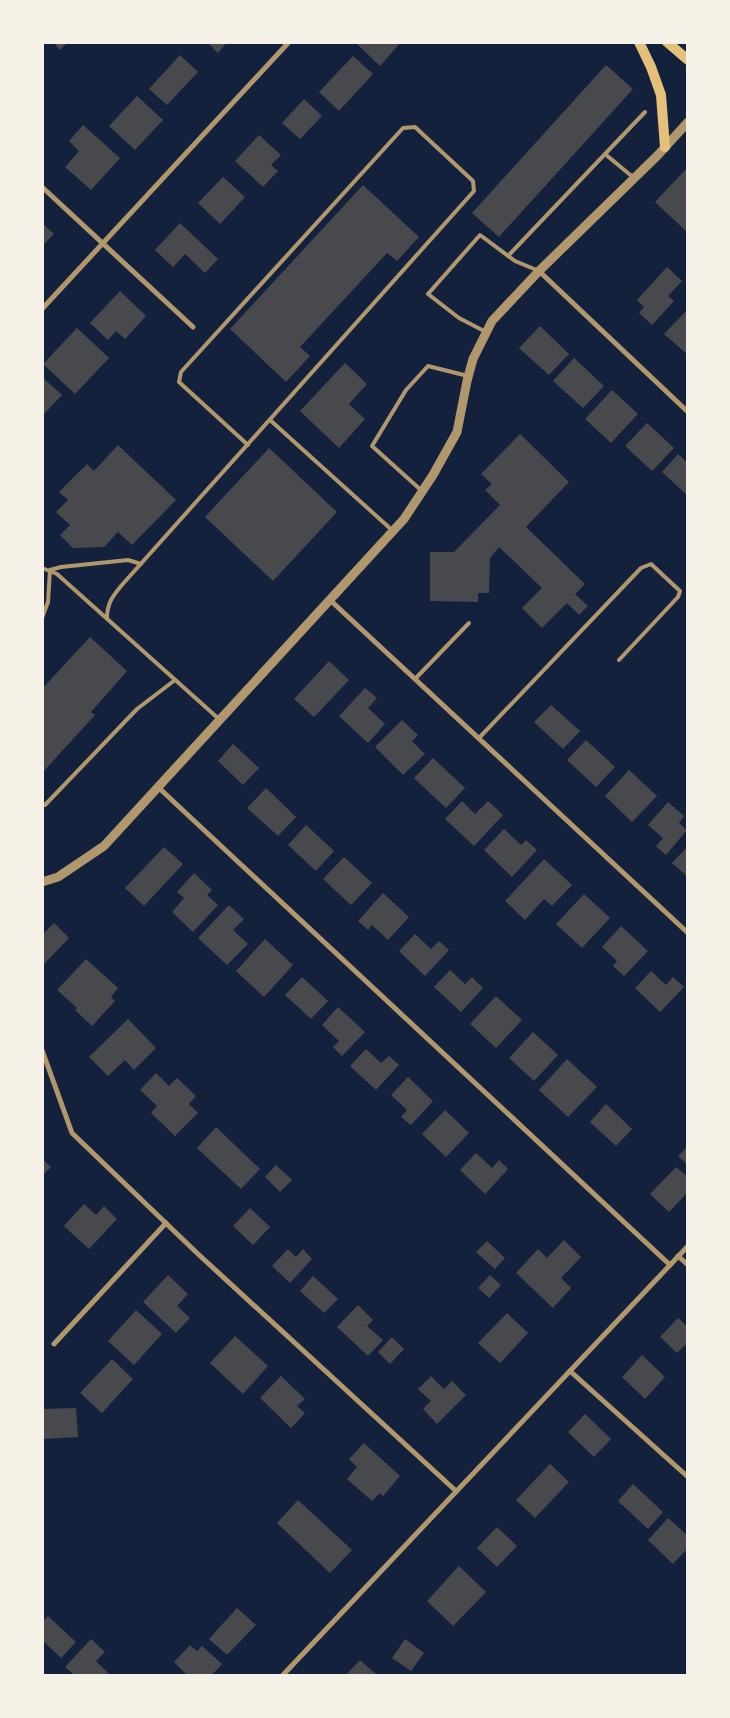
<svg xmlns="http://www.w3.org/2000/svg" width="730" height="1718" font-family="Cabin,sans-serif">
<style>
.building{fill:#48494c}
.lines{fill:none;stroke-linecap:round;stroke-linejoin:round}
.service{stroke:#b1986c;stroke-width:4}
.minor{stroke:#b1986c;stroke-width:5}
.tertiary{stroke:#b1986c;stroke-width:9}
.secondary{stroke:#e5c07b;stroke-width:10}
</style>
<rect width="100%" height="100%" fill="#14213d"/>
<g class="building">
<polygon points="53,42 68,42 60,50"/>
<polygon points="207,42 227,42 218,53"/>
<polygon points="355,42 401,42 380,66"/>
<polygon points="180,55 198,72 167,105 149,89"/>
<polygon points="353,56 373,74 339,111 319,92"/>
<polygon points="606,65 633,89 499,237 472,213"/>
<polygon points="137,96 163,120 135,150 109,126"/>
<polygon points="304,99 322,116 300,139 282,123"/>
<polygon points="83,125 120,158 91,190 65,167 79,151 69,141"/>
<polygon points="259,135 281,155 271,165 278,171 263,187 235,161"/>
<polygon points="688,167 688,233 655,202"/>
<polygon points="223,177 245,197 220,224 198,203"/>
<polygon points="363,185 419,237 397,261 387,253 300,347 310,356 286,382 230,329"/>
<polygon points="42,223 54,234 42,246"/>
<polygon points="180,223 218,259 205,273 185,254 173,267 155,250"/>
<polygon points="667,267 682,281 668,296 674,301 652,325 639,313 644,307 637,300"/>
<polygon points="120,291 146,316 125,339 116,331 108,340 90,323"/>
<polygon points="688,309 688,355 664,334"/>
<polygon points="540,326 569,354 549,375 519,348"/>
<polygon points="77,328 109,358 75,394 43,364"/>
<polygon points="574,358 604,386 583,408 553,381"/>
<polygon points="345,363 367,384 349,404 365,419 339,448 300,411"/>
<polygon points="42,377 62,395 42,416"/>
<polygon points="612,390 638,414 611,443 585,419"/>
<polygon points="647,423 674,448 652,471 625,446"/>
<polygon points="520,434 569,482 526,527 585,584 575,594 588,606 579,615 567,603 542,628 522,608 542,588 499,547 490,558 489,593 478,593 478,602 430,601 430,552 454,552 500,505 485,490 492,484 481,474"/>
<polygon points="118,445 176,500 132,545 118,532 104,547 73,548 60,535 70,525 56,512 68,500 59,492 87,464 94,471"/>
<polygon points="269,448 337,512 273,581 205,517"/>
<polygon points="678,454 688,463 688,496 662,472"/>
<polygon points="90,637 127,671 91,712 95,715 42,773 42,689"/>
<polygon points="329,661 349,680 314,717 294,699"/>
<polygon points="365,688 377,698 368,708 385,724 368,743 339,716"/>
<polygon points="551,705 580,731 563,749 534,722"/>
<polygon points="402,720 418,735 412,741 425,754 403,775 375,747"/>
<polygon points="586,740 615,767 596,787 567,760"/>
<polygon points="233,744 259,768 243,785 218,761"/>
<polygon points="433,758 465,788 446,808 414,778"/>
<polygon points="629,770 657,796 632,822 605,796"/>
<polygon points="266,788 296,817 278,836 247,808"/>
<polygon points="462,801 475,814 488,801 503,815 474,846 445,819"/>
<polygon points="668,802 684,816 679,823 687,830 666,855 656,846 663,838 648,825"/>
<polygon points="306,825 334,851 316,871 288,845"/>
<polygon points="504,829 521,845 526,840 537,850 512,877 484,850"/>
<polygon points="688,846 688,877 672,863"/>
<polygon points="164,847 183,864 144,906 125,888"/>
<polygon points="344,857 372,883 351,905 323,879"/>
<polygon points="544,859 572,885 552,906 544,899 525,920 505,901"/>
<polygon points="194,873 212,890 207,895 218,905 193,932 172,912 184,898 177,892"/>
<polygon points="383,893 409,917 388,940 372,925 368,930 358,921"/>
<polygon points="584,894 610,918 582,948 556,924"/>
<polygon points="229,905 244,919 233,930 248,944 227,965 198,938"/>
<polygon points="54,923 69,938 42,966 42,935"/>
<polygon points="621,926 648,951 624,976 613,966 617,961 602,947"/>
<polygon points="415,934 431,949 439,941 449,950 425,976 399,951"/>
<polygon points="265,939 293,965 264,997 236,971"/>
<polygon points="86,959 118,988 111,997 115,1001 92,1026 75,1010 77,1008 57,990"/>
<polygon points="450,970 465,984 472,977 483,988 461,1012 434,987"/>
<polygon points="651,971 666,985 673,977 684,987 660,1012 635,988"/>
<polygon points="302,977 328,1001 311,1019 285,995"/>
<polygon points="496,996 522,1020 496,1048 470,1024"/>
<polygon points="338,1007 365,1032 342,1056 333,1047 339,1041 322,1025"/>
<polygon points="128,1019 156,1048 134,1070 125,1060 108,1076 89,1057"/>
<polygon points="533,1032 558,1055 534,1081 509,1058"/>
<polygon points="366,1049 381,1063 389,1056 399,1065 376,1090 350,1066"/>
<polygon points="567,1059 597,1087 568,1117 539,1090"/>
<polygon points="156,1073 169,1086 177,1078 196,1096 189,1104 198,1113 175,1136 151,1113 157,1106 140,1090"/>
<polygon points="408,1077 433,1101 411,1125 401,1117 407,1110 391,1095"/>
<polygon points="606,1104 632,1129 616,1146 590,1122"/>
<polygon points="445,1110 469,1133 446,1157 422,1134"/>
<polygon points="216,1127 260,1169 241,1189 197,1148"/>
<polygon points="688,1146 688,1165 678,1156"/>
<polygon points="476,1153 492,1168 499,1160 508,1169 485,1194 460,1170"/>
<polygon points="42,1159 51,1167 42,1176"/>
<polygon points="276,1165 292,1180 280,1192 265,1177"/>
<polygon points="676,1167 688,1177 688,1192 669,1212 650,1194"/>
<polygon points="84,1204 96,1215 104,1206 117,1219 89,1249 64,1226"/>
<polygon points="250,1208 270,1227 253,1245 233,1226"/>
<polygon points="564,1240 581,1257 561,1278 571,1288 553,1308 516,1273 538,1249 547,1258"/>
<polygon points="487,1241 505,1258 495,1269 476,1252"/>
<polygon points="288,1249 296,1257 303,1249 312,1259 290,1283 272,1266"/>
<polygon points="168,1275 188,1294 177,1306 190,1318 176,1333 143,1302"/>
<polygon points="490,1275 501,1285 489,1298 478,1288"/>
<polygon points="313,1276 338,1299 324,1313 300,1291"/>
<polygon points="358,1305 373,1320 367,1326 383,1340 368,1356 337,1327"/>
<polygon points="136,1310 162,1334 134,1365 108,1341"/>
<polygon points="507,1313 528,1333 500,1363 478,1343"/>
<polygon points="678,1318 688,1327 688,1342 677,1353 660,1337"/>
<polygon points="235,1336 268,1366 243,1394 210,1363"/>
<polygon points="392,1337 404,1349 390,1364 378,1352"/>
<polygon points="642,1355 665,1377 645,1399 622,1377"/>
<polygon points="112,1359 133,1379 102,1413 80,1393"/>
<polygon points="281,1376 305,1399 297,1406 305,1413 291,1428 260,1398"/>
<polygon points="431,1376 444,1389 452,1381 466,1395 437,1424 423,1409 431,1401 418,1389"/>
<polygon points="76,1408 78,1437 42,1439 42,1409"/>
<polygon points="585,1414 611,1439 594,1457 568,1432"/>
<polygon points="364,1443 400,1476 383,1496 380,1493 372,1501 347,1479 357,1467 349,1459"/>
<polygon points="550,1464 569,1482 535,1518 516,1500"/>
<polygon points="633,1484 663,1512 648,1529 618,1501"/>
<polygon points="298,1500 352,1550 330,1573 277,1523"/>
<polygon points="668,1518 688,1536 688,1548 673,1564 648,1540"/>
<polygon points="497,1527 517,1546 497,1567 477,1548"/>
<polygon points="459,1566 486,1592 453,1626 427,1601"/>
<polygon points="237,1608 256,1625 227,1655 209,1639"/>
<polygon points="48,1616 76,1642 61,1658 42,1640 42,1622"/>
<polygon points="91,1639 105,1652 96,1661 109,1674 107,1676 75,1676 65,1667"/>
<polygon points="405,1639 424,1653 411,1671 392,1658"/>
<polygon points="190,1645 197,1651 202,1646 222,1664 211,1676 188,1676 174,1662"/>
<polygon points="360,1660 376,1674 375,1676 345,1676"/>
</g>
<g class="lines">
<g class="service">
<polyline points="605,154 634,178"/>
<polyline points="508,256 645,112"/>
<polyline points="486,332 459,318 428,294 480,235 515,261 539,271"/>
<polyline points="270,420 393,531"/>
<polyline points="422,491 372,446 406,390 428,366 468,376"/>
<polyline points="42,568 57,574 220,720"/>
<polyline points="50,570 61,567 128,560 141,564"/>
<polyline points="42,618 48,602 50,570"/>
<path d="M107,618C107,604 112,597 121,586L474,191L473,181L415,127L403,128L181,372L179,382L248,445"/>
<polyline points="415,679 469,623"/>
<polyline points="479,738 641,568 651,564 680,591 678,597 619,660"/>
<polyline points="42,805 45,805 137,709 175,680"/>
</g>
<g class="minor">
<polyline points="42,187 193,327"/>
<polyline points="539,271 688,412"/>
<polyline points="42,309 289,42"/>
<polyline points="330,600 688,933"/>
<polyline points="159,788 670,1265"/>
<polyline points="42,1050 72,1133 198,1254 456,1491"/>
<polyline points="678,1256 688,1265"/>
<polyline points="54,1344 166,1223"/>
<polyline points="570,1371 688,1477"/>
<polyline points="282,1676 688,1246"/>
</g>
<polyline class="tertiary" points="42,882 58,877 104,846 404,519 433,475 457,432 467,381 473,359 492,321 539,271 657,156 688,122"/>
<g class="secondary">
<polyline points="639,42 651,67 661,95 665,147"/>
<polyline points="667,42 688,60"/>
</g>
</g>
<rect width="730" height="1718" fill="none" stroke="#f6f1e7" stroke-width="88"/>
</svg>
